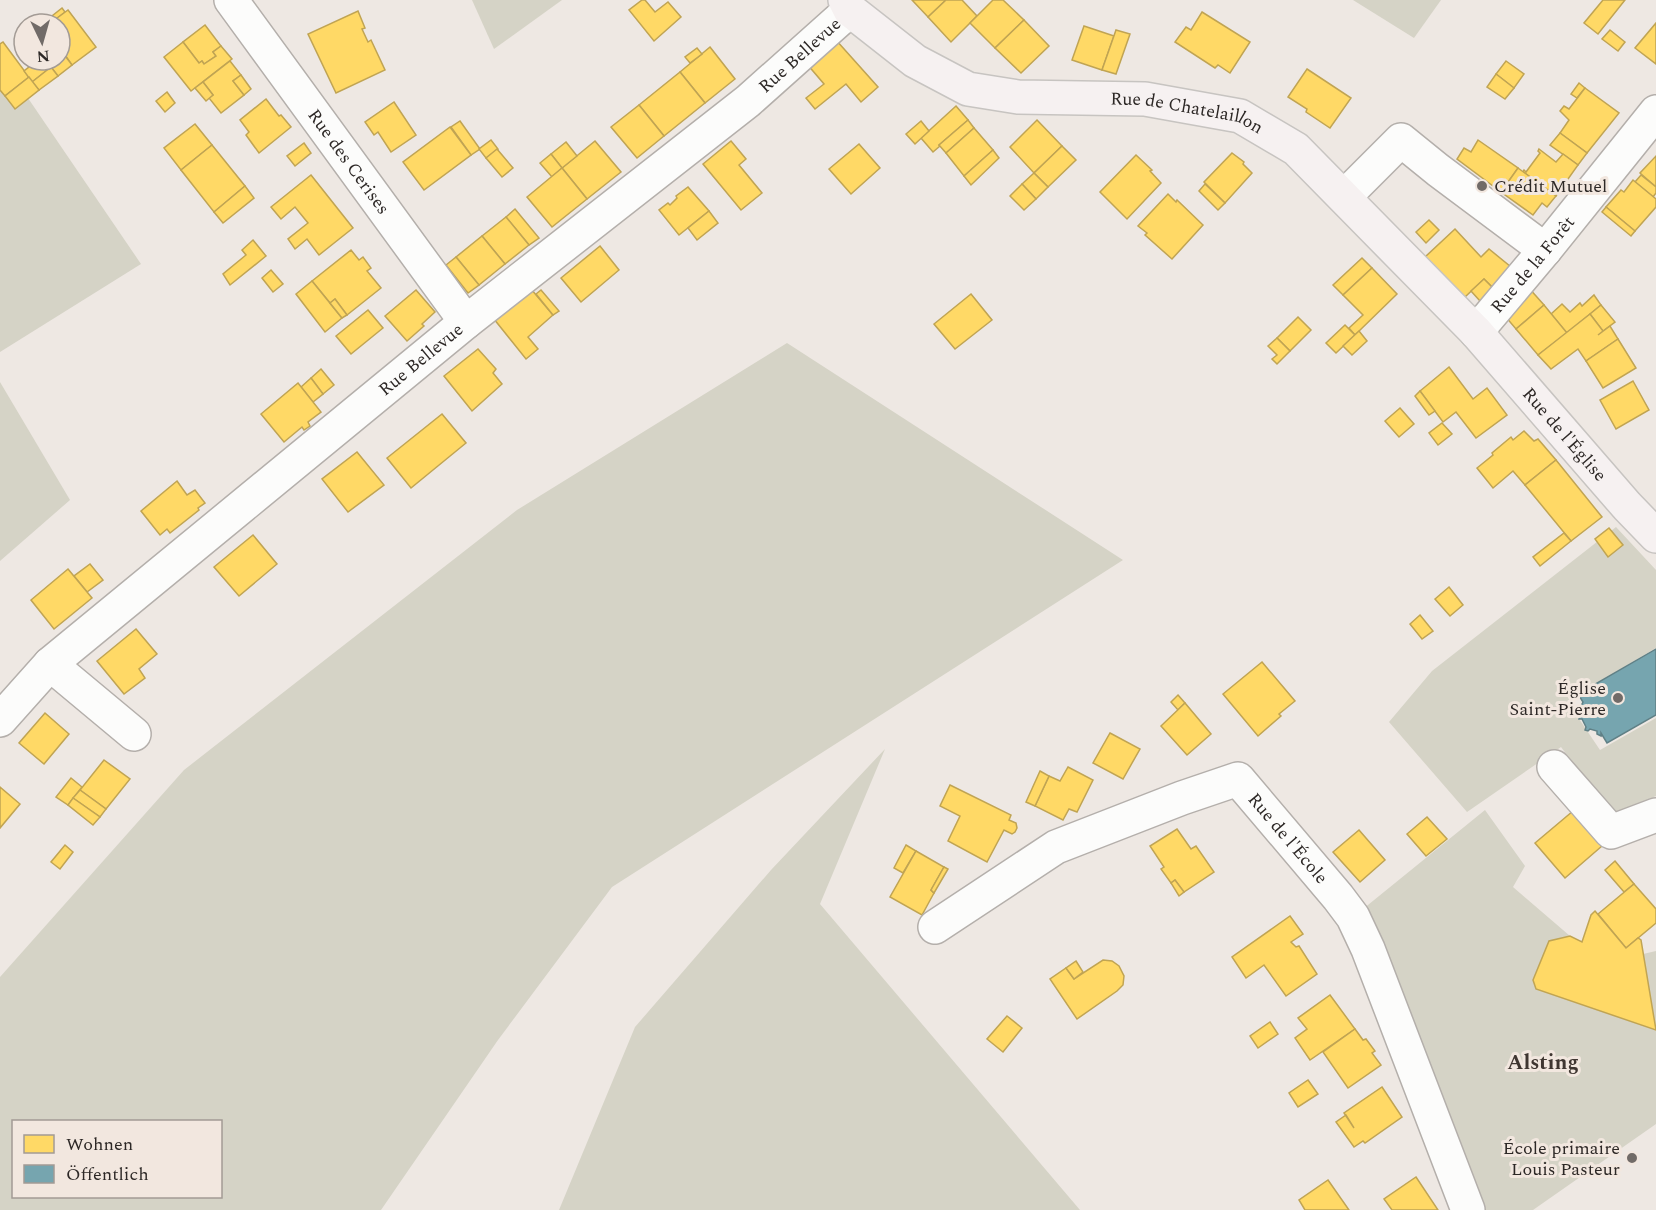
<svg xmlns="http://www.w3.org/2000/svg" width="1656" height="1210" font-family="Spectral,serif">
<style>
.green{fill:#d5d3c6;fill-rule:evenodd}
.homes{fill:#ffd966;stroke:#c0a453;stroke-width:1.5}
.public{fill:#76a5af;stroke:#608086;stroke-width:1.5}
.lines{fill:none;stroke-linecap:round;stroke-linejoin:round}
.minor-casing{stroke:#b4afab;stroke-width:36}
.major-casing{stroke:#c7c4c1;stroke-width:36}
.minor{stroke:#fcfcfb;stroke-width:33}
.major{stroke:#f6f1f1;stroke-width:33}
.poi-dot{fill:#716b68;stroke:#f2e7df;stroke-width:2}
.labels{text-anchor:middle;dominant-baseline:central;stroke-width:6;stroke-linejoin:round;paint-order:stroke}
.street-label{font-size:18px;fill:#2d2826;stroke:#f2e7df}
.poi-label{font-size:18px;fill:#2d2826;stroke:#f2e7df;text-anchor:end}
.quarter-label{font-size:21px;font-weight:bold;fill:#3f3631;stroke:#f2e7df}
</style>
<rect width="100%" height="100%" fill="#eee8e3"/>
<g class="green">
<polygon points="472,0 562,0 494,49"/>
<polygon points="1353,0 1441,0 1414,38"/>
<polygon points="0,57 141,264 0,352"/>
<path d="M787,343L1123,560L612,887L498,1040L381,1210H0V977L184,770L517,510ZM14,1122H220V1196H14Z"/>
<polygon points="0,382 70,500 0,561"/>
<polygon points="1616,527 1656,570 1656,648 1567,701 1600,750 1656,718 1656,796 1612,815 1561,747 1467,812 1389,722 1432,671"/>
<polygon points="885,749 820,904 1080,1210 559,1210 635,1027 771,870"/>
<polygon points="1485,810 1525,866 1513,887 1570,936 1549,941 1533,980 1536,989 1656,1030 1643,954 1656,951 1656,1124 1533,1210 1484,1210 1363,909"/>
</g>
<g class="homes">
<polygon points="642,0 645,0 655,12 668,2 681,17 654,41 629,10"/>
<polygon points="912,0 946,0 928,17"/>
<polygon points="946,0 962,0 977,16 951,42 928,17"/>
<polygon points="993,0 1003,0 1024,20 995,48 970,23"/>
<polygon points="1603,0 1625,0 1598,34 1584,23"/>
<polygon points="62,8 65,12 50,24 47,20"/>
<polygon points="68,10 96,47 72,65 60,48 60,24 49,24"/>
<polygon points="358,11 365,28 362,29 368,42 371,40 385,70 336,93 308,34"/>
<polygon points="1202,12 1250,42 1230,73 1218,65 1215,68 1175,42 1186,27 1191,30"/>
<polygon points="1024,20 1049,46 1021,73 995,48"/>
<polygon points="1656,23 1656,64 1635,48"/>
<polygon points="205,25 221,46 213,52 216,56 204,64 202,61 199,63 183,42"/>
<polygon points="1084,26 1114,36 1102,70 1072,60"/>
<polygon points="1116,30 1130,34 1116,74 1102,70"/>
<polygon points="1610,30 1625,42 1618,51 1602,39"/>
<polygon points="836,40 878,87 861,102 846,84 815,109 806,98 824,84 807,64"/>
<polygon points="3,42 29,77 5,96 0,90 0,44"/>
<polygon points="183,42 199,63 202,61 204,64 216,56 213,52 221,46 232,59 191,91 164,57"/>
<polygon points="710,47 735,79 705,103 680,72"/>
<polygon points="697,48 702,54 690,63 685,57"/>
<polygon points="63,53 72,65 58,76 51,67 32,82 24,71 38,60 46,60 49,64 53,60 60,60 60,55"/>
<polygon points="230,61 241,75 233,81 244,95 221,113 209,98 213,95 203,82"/>
<polygon points="1506,61 1524,74 1514,88 1496,74"/>
<polygon points="51,67 58,76 39,90 32,82"/>
<polygon points="1307,69 1351,98 1330,128 1306,112 1307,109 1288,97"/>
<polygon points="680,72 705,103 664,136 639,105"/>
<polygon points="1496,74 1514,88 1505,99 1487,87"/>
<polygon points="241,75 251,89 244,95 233,81"/>
<polygon points="29,77 39,90 15,109 5,96"/>
<polygon points="203,82 213,95 206,101 195,88"/>
<polygon points="1579,83 1585,88 1577,98 1571,94"/>
<polygon points="1585,88 1619,113 1587,153 1560,133 1569,120 1560,111 1564,106 1569,109"/>
<polygon points="167,92 175,103 165,112 156,101"/>
<polygon points="266,99 279,116 281,115 291,127 259,153 246,135 249,132 240,120"/>
<polygon points="394,102 416,135 391,152 378,132 374,135 365,122"/>
<polygon points="639,105 664,136 637,158 611,127"/>
<polygon points="956,106 968,120 939,145 940,146 933,152 921,138"/>
<polygon points="968,120 974,128 946,153 939,145"/>
<polygon points="1037,120 1062,146 1034,173 1010,147"/>
<polygon points="460,121 480,149 471,155 451,127"/>
<polygon points="921,121 929,131 915,144 906,134"/>
<polygon points="195,124 212,145 181,170 164,148"/>
<polygon points="450,127 471,155 424,190 403,162"/>
<polygon points="974,128 993,150 964,176 946,153"/>
<polygon points="1560,133 1587,153 1578,165 1550,145"/>
<polygon points="491,140 498,149 486,158 479,149"/>
<polygon points="1478,140 1518,168 1501,192 1457,159 1464,148 1471,152"/>
<polygon points="595,141 621,172 587,199 562,168"/>
<polygon points="731,141 746,159 739,165 762,193 741,210 703,164"/>
<polygon points="566,142 577,156 562,168 551,154"/>
<polygon points="304,143 311,153 295,166 287,156"/>
<polygon points="859,144 880,168 851,194 829,169"/>
<polygon points="212,145 245,186 214,212 181,170"/>
<polygon points="1062,146 1076,160 1048,187 1034,173"/>
<polygon points="497,149 513,168 502,177 486,158"/>
<polygon points="1539,149 1556,162 1563,154 1578,165 1556,196 1523,172 1524,170 1526,172 1540,153 1538,151"/>
<polygon points="993,150 999,158 971,185 964,176"/>
<polygon points="1232,153 1244,162 1243,164 1252,173 1225,203 1204,182"/>
<polygon points="551,154 562,168 552,177 540,163"/>
<polygon points="1136,155 1152,170 1150,171 1161,183 1127,219 1100,192"/>
<polygon points="1656,156 1656,187 1640,173"/>
<polygon points="562,168 587,199 552,227 527,197"/>
<polygon points="1518,168 1556,196 1547,207 1542,203 1533,215 1501,192"/>
<polygon points="1034,173 1048,187 1036,199 1022,184"/>
<polygon points="311,175 353,228 319,255 307,239 295,249 288,239 308,223 295,207 281,219 271,207"/>
<polygon points="1641,175 1656,187 1656,193 1653,197 1635,182"/>
<polygon points="1633,180 1656,199 1656,207 1635,231 1606,207 1621,190 1624,192"/>
<polygon points="1022,184 1036,199 1024,210 1010,196"/>
<polygon points="1205,184 1225,203 1218,210 1199,191"/>
<polygon points="245,186 254,198 223,223 214,212"/>
<polygon points="688,187 709,211 679,235 659,210 668,203 670,205 677,198 676,196"/>
<polygon points="1168,194 1176,202 1177,200 1203,225 1172,259 1145,235 1147,233 1138,226"/>
<polygon points="1606,207 1635,231 1631,236 1602,212"/>
<polygon points="515,209 539,238 529,245 506,217"/>
<polygon points="709,211 718,223 697,240 688,228"/>
<polygon points="506,217 529,245 505,264 482,236"/>
<polygon points="1429,220 1439,230 1426,243 1416,232"/>
<polygon points="1455,229 1481,257 1489,249 1516,271 1498,293 1484,279 1465,297 1425,257"/>
<polygon points="482,236 505,264 479,285 456,257"/>
<polygon points="253,240 266,256 230,285 223,274 246,255 242,250"/>
<polygon points="600,246 619,270 581,302 561,278"/>
<polygon points="351,250 359,260 363,257 371,268 367,271 381,288 347,315 335,299 330,303 312,281"/>
<polygon points="456,257 479,285 468,293 446,265"/>
<polygon points="1362,258 1372,268 1343,295 1333,285"/>
<polygon points="1372,268 1397,294 1355,335 1349,328 1363,315 1343,295"/>
<polygon points="271,270 283,284 273,292 262,278"/>
<polygon points="1484,279 1494,289 1480,301 1471,291"/>
<polygon points="312,281 342,318 325,332 296,294"/>
<polygon points="1528,287 1544,305 1516,329 1505,316"/>
<polygon points="531,289 553,315 528,337 538,349 526,359 494,319"/>
<polygon points="416,290 435,312 422,324 424,326 407,341 385,316"/>
<polygon points="541,290 559,311 553,315 536,294"/>
<polygon points="971,294 992,320 955,349 934,324"/>
<polygon points="1594,295 1601,305 1567,333 1551,314 1562,304 1570,312 1580,303 1582,306"/>
<polygon points="335,299 347,315 342,318 330,303"/>
<polygon points="1544,305 1567,333 1538,355 1516,329"/>
<polygon points="1601,305 1615,322 1603,331 1590,314"/>
<polygon points="368,310 383,328 351,354 336,336"/>
<polygon points="1590,314 1603,331 1598,335 1610,326 1618,339 1586,361 1578,349 1551,369 1538,355"/>
<polygon points="1298,317 1311,330 1290,351 1277,338"/>
<polygon points="1345,325 1355,335 1336,353 1326,343"/>
<polygon points="1359,331 1367,341 1352,355 1343,346"/>
<polygon points="1277,338 1290,351 1277,364 1272,359 1277,355 1268,346"/>
<polygon points="1618,339 1636,368 1603,388 1586,361"/>
<polygon points="478,349 496,369 493,373 502,384 472,411 444,376"/>
<polygon points="1449,367 1473,399 1487,388 1507,415 1476,438 1456,412 1443,422 1420,391"/>
<polygon points="321,369 334,385 323,394 311,378"/>
<polygon points="311,378 323,394 313,402 301,387"/>
<polygon points="1633,381 1649,410 1616,429 1600,400"/>
<polygon points="298,383 321,412 308,422 310,426 304,430 302,427 284,442 261,414"/>
<polygon points="1420,391 1435,411 1429,415 1415,396"/>
<polygon points="1400,408 1414,424 1399,437 1385,421"/>
<polygon points="442,414 466,443 411,488 387,458"/>
<polygon points="1442,423 1452,434 1438,445 1429,433"/>
<polygon points="1524,431 1534,441 1538,439 1556,460 1525,485 1513,471 1493,488 1477,468 1493,455 1492,453 1511,437 1513,440"/>
<polygon points="357,452 384,485 348,512 322,479"/>
<polygon points="1556,460 1602,517 1571,541 1525,485"/>
<polygon points="177,481 187,495 195,490 205,503 198,508 199,510 170,533 167,529 160,535 141,511"/>
<polygon points="1609,528 1623,545 1608,557 1595,539"/>
<polygon points="1564,533 1571,541 1540,566 1533,557"/>
<polygon points="253,535 277,564 239,596 214,567"/>
<polygon points="90,564 103,580 87,592 74,576"/>
<polygon points="68,569 92,598 54,629 31,600"/>
<polygon points="1449,587 1463,605 1450,616 1435,599"/>
<polygon points="1420,615 1433,631 1422,639 1410,624"/>
<polygon points="136,629 157,654 139,669 145,678 124,694 97,661"/>
<polygon points="1262,662 1295,701 1279,714 1281,716 1258,736 1223,694"/>
<polygon points="1178,695 1185,703 1178,710 1171,702"/>
<polygon points="1185,703 1211,734 1187,755 1161,726"/>
<polygon points="45,713 69,734 44,764 19,743"/>
<polygon points="1110,733 1140,749 1123,779 1093,763"/>
<polygon points="104,760 130,779 106,809 80,790"/>
<polygon points="1068,767 1093,780 1077,812 1069,809 1063,820 1035,806 1049,776 1060,781"/>
<polygon points="1040,771 1049,776 1035,806 1026,802"/>
<polygon points="71,778 82,787 68,805 56,797"/>
<polygon points="950,785 1011,815 1009,820 1016,823 1017,828 1015,832 1012,834 1004,830 987,862 948,841 960,816 940,806"/>
<polygon points="0,787 20,804 0,828"/>
<polygon points="80,790 106,809 100,817 73,798"/>
<polygon points="73,798 100,817 93,825 68,805"/>
<polygon points="1573,811 1602,846 1565,878 1535,843"/>
<polygon points="1427,817 1447,839 1426,856 1407,834"/>
<polygon points="1177,829 1191,849 1196,846 1214,872 1184,892 1175,880 1171,883 1161,869 1164,867 1150,846"/>
<polygon points="1359,830 1385,860 1360,882 1333,852"/>
<polygon points="65,845 73,852 60,869 51,862"/>
<polygon points="906,845 916,851 903,873 894,868"/>
<polygon points="916,851 944,867 931,890 934,893 922,915 890,897"/>
<polygon points="1615,861 1634,884 1624,892 1605,870"/>
<polygon points="944,867 948,869 934,893 931,890"/>
<polygon points="1175,880 1184,892 1179,896 1171,883"/>
<polygon points="1634,884 1656,909 1656,923 1626,948 1598,914"/>
<polygon points="1595,911 1626,948 1638,938 1641,940 1656,1030 1536,989 1533,980 1549,941 1570,936 1582,942 1591,915"/>
<polygon points="1290,916 1303,934 1291,942 1296,947 1299,946 1317,974 1286,996 1264,965 1246,978 1232,957"/>
<polygon points="1103,960 1112,961 1119,966 1124,976 1123,985 1117,991 1077,1019 1050,979 1066,968 1074,979"/>
<polygon points="1076,961 1083,972 1074,979 1066,968"/>
<polygon points="1330,995 1355,1029 1310,1060 1295,1038 1307,1029 1298,1018"/>
<polygon points="1007,1016 1022,1028 1003,1052 987,1039"/>
<polygon points="1270,1022 1278,1034 1258,1048 1250,1036"/>
<polygon points="1355,1029 1363,1040 1366,1039 1375,1051 1372,1053 1381,1065 1348,1088 1323,1052"/>
<polygon points="1308,1080 1318,1094 1298,1107 1289,1093"/>
<polygon points="1382,1087 1402,1117 1365,1143 1363,1141 1354,1147 1336,1122 1346,1115 1354,1128 1344,1113"/>
<polygon points="1416,1177 1438,1210 1392,1210 1384,1199"/>
<polygon points="1328,1180 1349,1210 1305,1210 1299,1200"/>
</g>
<polygon class="public" points="1656,649 1656,715 1607,743 1601,733 1601,736 1597,734 1597,731 1590,729 1588,731 1585,730 1586,727 1582,719 1579,719 1580,715 1582,716 1584,707 1581,706 1583,702 1578,694"/>
<g class="lines">
<defs>
<g id="minor">
<path id="s1" d="M231,0L466,322"/>
<polyline points="1344,197 1401,140 1438,170 1545,250"/>
<path id="s2" d="M1476,332L1545,250L1656,112"/>
<polyline points="50,664 134,734"/>
<path id="s3" d="M0,720L50,664L466,322L748,101L850,10"/>
<polyline points="1554,767 1611,832 1656,815"/>
<path id="s4" d="M935,927L1056,847L1182,798L1238,779L1338,897L1353,917L1368,949L1468,1210"/>
</g>
<g id="major">
<path id="s5" d="M845,0L850,10L915,61L968,89L1018,97L1145,99L1240,116L1296,149L1476,332L1627,506L1656,536"/>
</g>
</defs>
<use href="#minor" class="minor-casing"/>
<use href="#major" class="major-casing"/>
<use href="#minor" class="minor"/>
<use href="#major" class="major"/>
</g>
<g class="poi-dot">
<circle cx="1482" cy="186" r="6"/>
<circle cx="1618" cy="698" r="6"/>
<circle cx="1632" cy="1158" r="6"/>
</g>
<g class="labels">
<g class="street-label">
<text stroke="none"><textPath href="#s3" startOffset="1041">Rue Bellevue</textPath></text>
<text stroke="none"><textPath href="#s5" startOffset="375">Rue de Chatelaillon</textPath></text>
<text stroke="none"><textPath href="#s1" startOffset="200">Rue des Cerises</textPath></text>
<text stroke="none"><textPath href="#s2" startOffset="88">Rue de la Forêt</textPath></text>
<text stroke="none"><textPath href="#s3" startOffset="555">Rue Bellevue</textPath></text>
<text stroke="none"><textPath href="#s5" startOffset="885">Rue de l'Église</textPath></text>
<text stroke="none"><textPath href="#s4" startOffset="417">Rue de l'École</textPath></text>
</g>
<g class="poi-label">
<text x="1494" y="186" text-anchor="start">Crédit Mutuel</text>
<text x="1606" y="688">Église<tspan x="1606" dy="21">Saint-Pierre</tspan></text>
<text x="1620" y="1148">École primaire<tspan x="1620" dy="21">Louis Pasteur</tspan></text>
</g>
<g class="quarter-label">
<text x="1543" y="1063">Alsting</text>
</g>
</g>
<rect x="12" y="1120" width="210" height="78" fill="#f2e7df" stroke="#a39b95" stroke-width="1.5"/>
<rect x="24" y="1135" width="30" height="18" fill="#ffd966" stroke="#a39b95" stroke-width="1.5"/>
<text x="66" y="1150" font-size="18" fill="#2d2826">Wohnen</text>
<rect x="24" y="1165" width="30" height="18" fill="#76a5af" stroke="#a39b95" stroke-width="1.5"/>
<text x="66" y="1180" font-size="18" fill="#2d2826">Öffentlich</text>
<g transform="translate(42 42) rotate(175)"><circle r="28" fill="#f2e7df" stroke="#a39b95" stroke-width="1.5"/>
<path d="M0-4.5L10 22L0 15L-10 22Z" fill="#716b68"/>
<text y="-9" font-size="16" font-weight="bold" text-anchor="middle" fill="#2d2826">N</text>
</g>
</svg>
